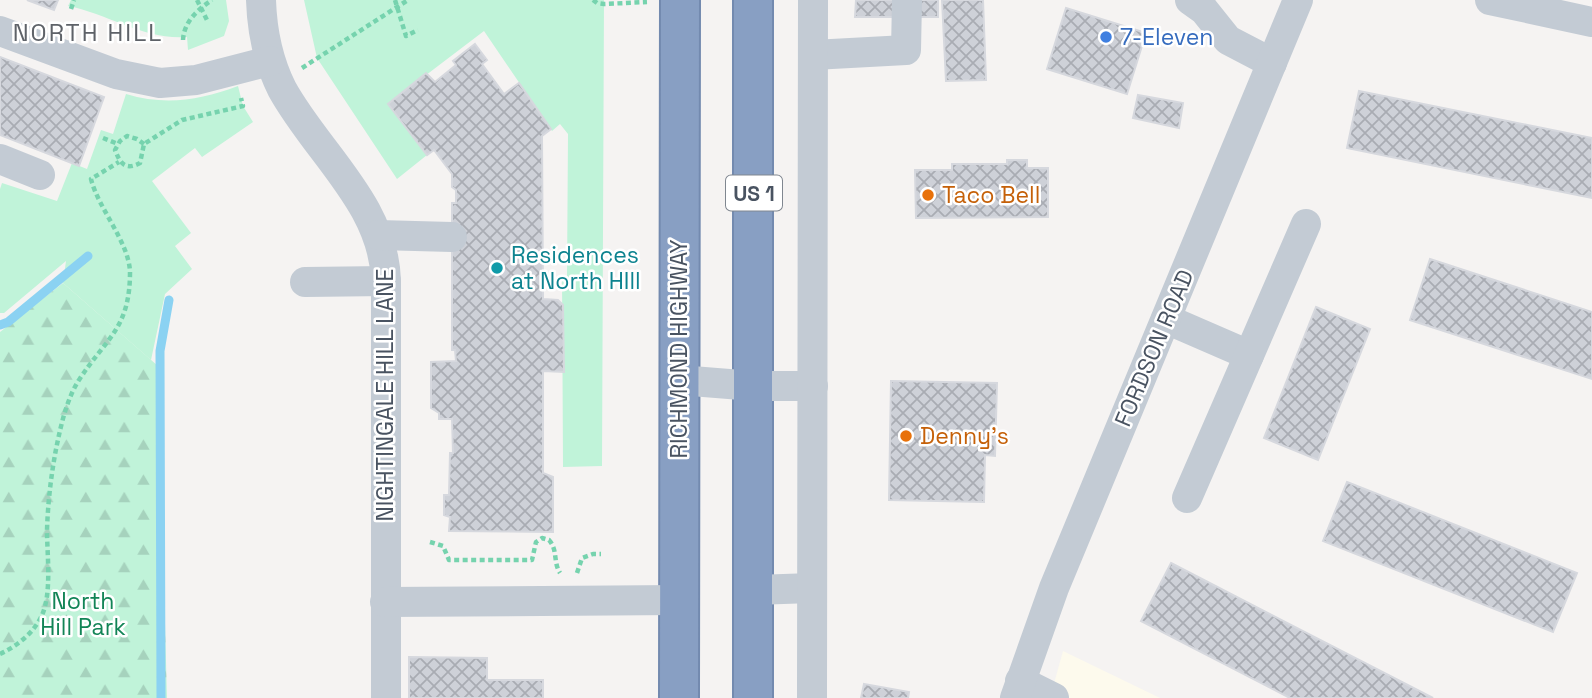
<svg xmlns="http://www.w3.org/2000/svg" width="1592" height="698" font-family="'Space Grotesk',sans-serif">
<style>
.commercial{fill:#fdfaed}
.forest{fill:url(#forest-firs)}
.park{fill:#c0f3d9}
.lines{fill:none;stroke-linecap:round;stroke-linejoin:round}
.stream{stroke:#8bd2f2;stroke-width:9}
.building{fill:url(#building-cross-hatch);stroke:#d6d8de;stroke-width:2}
.highway-casing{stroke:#738aaf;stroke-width:42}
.path{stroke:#76d3ae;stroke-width:4.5;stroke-dasharray:5 3.5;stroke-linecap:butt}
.minor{stroke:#c3cbd4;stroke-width:30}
.highway{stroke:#889fc3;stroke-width:38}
.shop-dot{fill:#3f7fe0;stroke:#fff;stroke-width:2.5}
.food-dot{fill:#e8710a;stroke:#fff;stroke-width:2.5}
.culture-dot{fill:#0f9aa8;stroke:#fff;stroke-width:2.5}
.labels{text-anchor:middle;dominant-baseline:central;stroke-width:5;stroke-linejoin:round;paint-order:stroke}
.shield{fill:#fff;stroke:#808790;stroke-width:2}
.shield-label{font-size:21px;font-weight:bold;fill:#495361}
.shop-label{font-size:23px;fill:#366cbe;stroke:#fff;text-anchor:start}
.food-label{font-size:23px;fill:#c56008;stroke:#fff;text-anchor:start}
.culture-label{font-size:23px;fill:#0d838f;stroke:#fff;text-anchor:start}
.street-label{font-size:23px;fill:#495361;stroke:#fff}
.park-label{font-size:23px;fill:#128456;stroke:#fff}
.neighbourhood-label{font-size:24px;letter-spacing:2px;fill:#5e6268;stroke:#fff}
</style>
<defs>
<pattern id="forest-firs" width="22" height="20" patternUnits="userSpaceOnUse" patternTransform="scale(1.75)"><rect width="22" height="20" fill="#c0f3d9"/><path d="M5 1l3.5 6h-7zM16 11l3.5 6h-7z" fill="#a6d2bd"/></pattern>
<pattern id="building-cross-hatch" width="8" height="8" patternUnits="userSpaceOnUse" patternTransform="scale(1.75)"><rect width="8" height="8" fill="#ced1d8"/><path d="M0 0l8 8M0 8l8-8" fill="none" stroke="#a9acb3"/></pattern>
</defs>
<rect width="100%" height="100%" fill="#f5f3f2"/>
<polygon class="commercial" points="1063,651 1160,698 1050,698"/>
<polygon class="forest" points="63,283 158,366 167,698 0,698 0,332"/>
<g class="park">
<path d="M71,0H226L229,21L224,36L188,50L187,37C143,40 109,14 68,6Z"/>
<polygon points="304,0 604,0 602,466 563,467 562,276 567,276 568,134 560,124 552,131 484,31 388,104 427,155 397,179 317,58"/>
<path d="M238,86L243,106L253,122L202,157L195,148L152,181L191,233L175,246L192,269L165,294L151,360L63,283L66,261L4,313H0V189L2,183L57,201L72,163L87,169L101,130L113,134L126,94C166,106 200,100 238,86Z"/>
</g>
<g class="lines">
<g class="stream">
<polyline points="0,325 8,322 88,256"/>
<polyline points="161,698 160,351 169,300"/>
</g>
</g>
<g class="building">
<polygon points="27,0 58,0 54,10"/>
<polygon points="856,0 938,0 938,17 855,17"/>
<polygon points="942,0 983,0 986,80 946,81"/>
<polygon points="1066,8 1146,33 1127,94 1047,69"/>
<polygon points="475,44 487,60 482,64 504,94 519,83 551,129 542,136 543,299 558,300 563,305 564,372 543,371 543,473 553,477 553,532 449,531 450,517 444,515 444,495 449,495 450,453 453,453 452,419 439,419 439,413 431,408 431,362 456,361 455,350 452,350 452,203 456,203 456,190 452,187 452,174 434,150 427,155 388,104 426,73 435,82 456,65 453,61"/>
<polygon points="0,57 104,97 79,166 0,135"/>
<polygon points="1359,91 1592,138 1592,198 1347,148"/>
<polygon points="1138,95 1183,103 1179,128 1133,118"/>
<polygon points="1007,160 1027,160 1027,168 1048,168 1048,217 916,218 915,170 952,170 952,164 1007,164"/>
<polygon points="1430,259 1592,312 1592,379 1410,320"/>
<polygon points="1316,307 1370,329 1318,460 1264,438"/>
<polygon points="891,381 997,383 995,456 985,455 984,502 889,500"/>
<polygon points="1347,482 1577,573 1553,632 1323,541"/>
<polygon points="1171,563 1433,698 1290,698 1141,621"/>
<polygon points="409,657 487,658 487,680 543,680 543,698 409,698"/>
<polygon points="864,684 909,692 908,698 861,698"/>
</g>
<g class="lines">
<defs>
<g id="highway">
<polyline points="679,698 680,0"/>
<polyline points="753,698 753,0"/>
</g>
</defs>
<use href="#highway" class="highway-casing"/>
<g class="path">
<polyline points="197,0 207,20"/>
<polyline points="395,0 406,36 418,30"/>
<polyline points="593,0 597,3 604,4 647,2"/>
<polyline points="71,9 74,0"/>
<path d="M183,40C184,22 197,10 212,0"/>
<polyline points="302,68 408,0"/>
<polyline points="103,138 118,144"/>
<path d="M144,144L137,139L127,136L120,141L115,150C120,163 125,171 140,163L144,144L182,120L243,106L241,98"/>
<path d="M430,542L443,546L449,560H532L536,542L542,538L549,540C558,550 553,562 560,573"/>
<polyline points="577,573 582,558 593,554 601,554"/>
<path d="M0,654C17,646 34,633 42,615C52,593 47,554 47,530C48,499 52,466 59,435C63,417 69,395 79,380C106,338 130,329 130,272C129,242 98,208 91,179L119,162"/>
</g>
<g class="minor">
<path d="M261,0C262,31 268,61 282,89C317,153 384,204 386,281V698"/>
<polyline points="1190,0 1204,10 1228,40 1272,63"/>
<polyline points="1490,0 1592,22"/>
<polyline points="0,31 116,74 160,83 196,80 270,61"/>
<polyline points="813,55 906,50 907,0"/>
<polyline points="0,159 40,175"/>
<polyline points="378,235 452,237"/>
<polyline points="305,282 386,281"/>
<polyline points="1166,319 1249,355"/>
<polyline points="679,380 754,386 813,386"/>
<polyline points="1187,498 1306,224"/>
<polyline points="753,590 812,588"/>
<polyline points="385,602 679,600"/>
<polyline points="1020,681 1054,698"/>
<polyline points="812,698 813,0"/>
<polyline points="1015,698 1054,588 1298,0"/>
</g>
<use href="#highway" class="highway"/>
</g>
<circle class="shop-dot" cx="1106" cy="37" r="7"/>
<g class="food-dot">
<circle cx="928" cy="195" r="7"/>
<circle cx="906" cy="436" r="7"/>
</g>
<circle class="culture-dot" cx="497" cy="268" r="7"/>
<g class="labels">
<rect class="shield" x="726" y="175.5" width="56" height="35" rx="5"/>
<g class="shield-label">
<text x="754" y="193">US 1</text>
</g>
<g class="shop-label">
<text x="1120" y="37">7-Eleven</text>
</g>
<g class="food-label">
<text x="942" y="195">Taco Bell</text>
<text x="920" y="436">Denny's</text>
</g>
<g class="culture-label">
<text x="511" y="255">Residences<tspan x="511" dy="26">at North HIll</tspan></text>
</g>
<g class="street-label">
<text transform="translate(1154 348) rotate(-67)">FORDSON ROAD</text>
<text transform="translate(679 349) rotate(-90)">RICHMOND HIGHWAY</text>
<text transform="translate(385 395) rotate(-90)">NIGHTINGALE HILL LANE</text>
</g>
<g class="park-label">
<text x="83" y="601">North<tspan x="83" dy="26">Hill Park</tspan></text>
</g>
<g class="neighbourhood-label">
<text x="88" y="32">NORTH HILL</text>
</g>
</g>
</svg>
